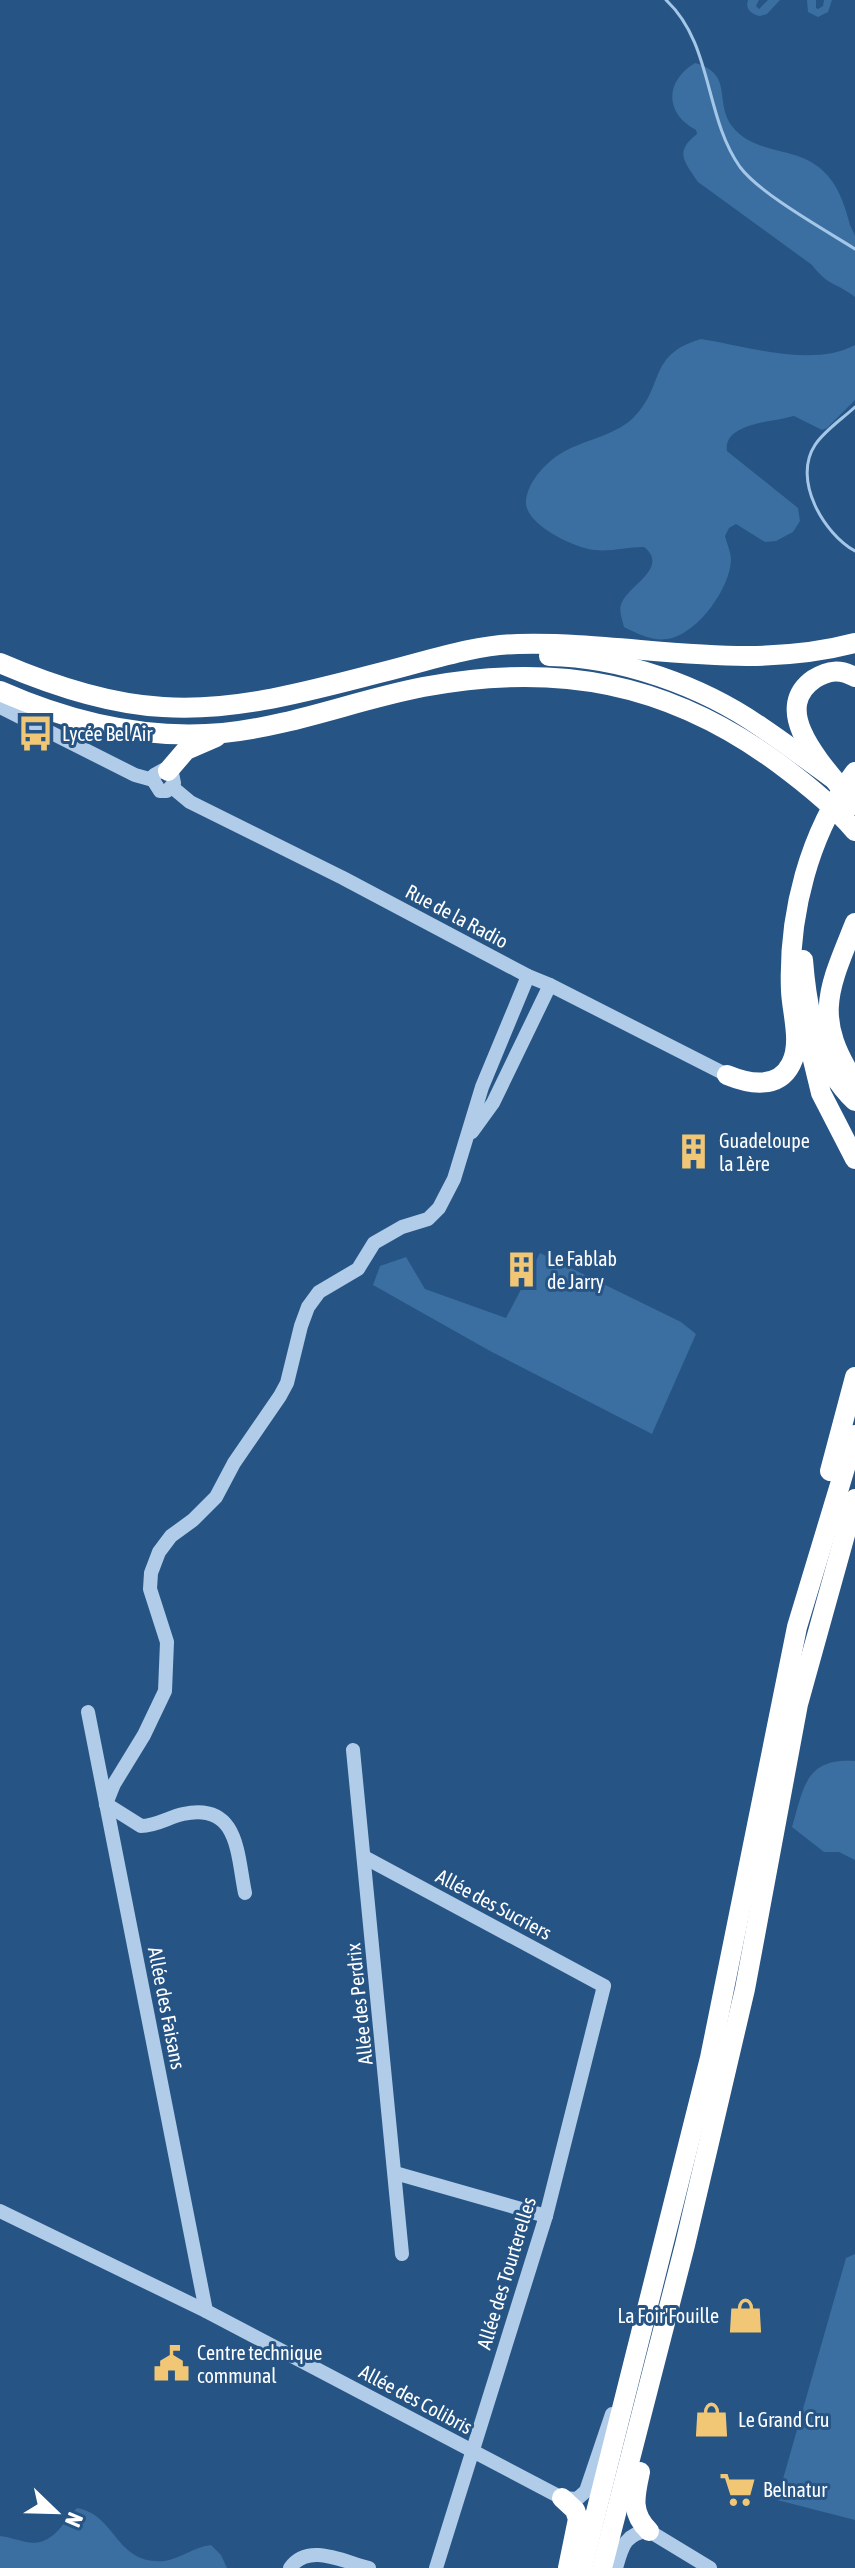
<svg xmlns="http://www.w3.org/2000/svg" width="855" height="2568" font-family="'Asap Condensed',sans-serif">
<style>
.green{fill:#3b6ea1}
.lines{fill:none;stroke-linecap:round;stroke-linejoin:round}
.stream{stroke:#a4c7e8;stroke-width:3}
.minor{stroke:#b0cce8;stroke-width:14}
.highway{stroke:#fff;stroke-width:20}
.labels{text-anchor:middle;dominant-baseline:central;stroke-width:6;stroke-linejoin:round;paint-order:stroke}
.poi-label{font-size:20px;fill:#fff;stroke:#265484;text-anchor:start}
.street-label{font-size:20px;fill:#fff;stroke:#265484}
</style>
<rect width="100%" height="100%" fill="#265484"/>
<g class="green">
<path d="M748,0H759L756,6L759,9L768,0H780L767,14L760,16C751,14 745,9 748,0Z"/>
<polygon points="807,0 816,0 816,8 818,9 823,6 824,0 832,0 828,12 818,17 808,12"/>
<path d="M695,63C734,74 714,101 732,126C746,145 770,148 791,154C829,164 841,190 850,225C851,228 854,232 855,236C855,254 855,278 855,297C837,283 828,286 812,265L698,182C684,161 674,152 697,134L696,130C664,113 665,81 695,63Z"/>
<path d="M701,339C746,346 813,368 855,345V400L827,428L822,430L794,416C774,422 723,423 727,451L798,508L800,521L793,532L776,541L765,542L736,524L729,528L725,536C727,544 731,552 731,560C730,588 699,631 672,638C655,643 638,634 624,627C622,619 618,609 622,602C631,584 669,567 644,547C628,547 610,552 594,550C575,548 528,526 526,504C525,485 545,463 560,454C582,440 612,437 632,419C666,387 646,355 701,339Z"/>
<polygon points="540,1253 681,1322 696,1334 652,1434 490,1351 373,1285 380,1266 406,1257 425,1289 506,1318"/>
<path d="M855,1761V1860L839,1852H824L792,1827C804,1787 805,1758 855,1761Z"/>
<polygon points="855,2254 855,2520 777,2500 846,2258"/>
<path d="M77,2508C117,2515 115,2565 164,2561C178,2560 193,2547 211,2545L221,2555L227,2568H0V2536C9,2537 17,2540 26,2542C52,2547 61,2525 77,2508Z"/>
</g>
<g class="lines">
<g class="stream">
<path d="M666,0C713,44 704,116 740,167C760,194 825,230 855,249"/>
<path d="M855,407C842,419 824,431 815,445C792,480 824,534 855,551"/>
</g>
<g class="minor">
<polyline points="0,707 135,775 153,780 160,791 167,791 174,783 172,773 163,770 154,775 153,780"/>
<polyline points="172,787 190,802 343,878 528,976 550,985 727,1075"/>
<polyline points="472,1132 493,1103 550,985"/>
<polyline points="88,1712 206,2311"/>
<polyline points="353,1750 402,2254"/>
<polyline points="364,1857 604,1986 546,2216 436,2568"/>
<path d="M245,1893C237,1854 239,1802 183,1814C169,1817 156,1826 141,1826L106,1804L114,1784L144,1735L165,1691L167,1642L150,1589L151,1573L159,1552L171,1536L193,1520L216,1497L234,1463L280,1396L287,1383L301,1326L308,1307L319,1292L358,1269L374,1243L402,1227L428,1219L439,1208L454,1179L482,1087L528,976"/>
<polyline points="395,2173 546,2216"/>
<polyline points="0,2211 206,2311 562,2498 577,2499 586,2491 612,2414"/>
<path d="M290,2568C308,2542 344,2562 369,2568"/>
<path d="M616,2568C622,2547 625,2533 649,2531L710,2568"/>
</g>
<g class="highway">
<path d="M549,656C621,657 702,686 761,727C785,743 807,760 831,777"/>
<path d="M0,663C51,685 107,704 163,707C237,712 312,690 383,672C428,661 472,645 518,644C631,641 743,673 855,643"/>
<path d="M855,677C840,669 829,670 814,679C765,713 833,775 855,805"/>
<path d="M0,691C70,722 146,740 223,733C292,726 356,700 423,687C556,662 668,682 778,763C805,783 833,805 855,831"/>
<polyline points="168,771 186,750 216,737"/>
<path d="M855,923C829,988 812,1017 855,1082"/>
<path d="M803,960C807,1011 817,1065 855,1101"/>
<polyline points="805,1027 821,1093 855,1159"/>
<path d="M727,1075C749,1084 778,1090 791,1064C802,1043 792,1013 791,991C788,915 809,832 855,772"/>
<polyline points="830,1471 855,1377"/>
<path d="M640,2472C635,2495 630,2513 649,2531"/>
<polyline points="562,2498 575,2510 578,2519 568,2568"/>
<polyline points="582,2568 710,2058 797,1627 855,1435"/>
<polyline points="602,2568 685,2245 745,1989 798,1704 855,1499"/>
</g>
</g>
<defs>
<symbol id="bus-bare" viewBox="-9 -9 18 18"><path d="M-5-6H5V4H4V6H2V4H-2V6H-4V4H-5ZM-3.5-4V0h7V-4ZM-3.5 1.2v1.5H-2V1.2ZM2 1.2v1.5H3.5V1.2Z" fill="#f1c775" stroke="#265484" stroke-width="2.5" paint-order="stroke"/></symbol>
<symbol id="building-bare" viewBox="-9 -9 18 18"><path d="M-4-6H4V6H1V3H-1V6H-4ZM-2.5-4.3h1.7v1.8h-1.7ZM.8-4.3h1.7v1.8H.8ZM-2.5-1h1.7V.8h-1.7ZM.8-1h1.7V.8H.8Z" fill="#f1c775" stroke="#265484" stroke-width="2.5" paint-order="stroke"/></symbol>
<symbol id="shop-bare" viewBox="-9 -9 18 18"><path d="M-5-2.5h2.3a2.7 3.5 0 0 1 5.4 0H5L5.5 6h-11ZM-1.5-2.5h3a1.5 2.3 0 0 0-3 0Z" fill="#f1c775" stroke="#265484" stroke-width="2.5" paint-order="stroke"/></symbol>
<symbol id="civic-bare" viewBox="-9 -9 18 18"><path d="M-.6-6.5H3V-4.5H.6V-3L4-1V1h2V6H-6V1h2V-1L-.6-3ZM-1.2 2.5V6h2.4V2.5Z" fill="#f1c775" stroke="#265484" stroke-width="2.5" paint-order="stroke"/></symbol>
<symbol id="supermarket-bare" viewBox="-9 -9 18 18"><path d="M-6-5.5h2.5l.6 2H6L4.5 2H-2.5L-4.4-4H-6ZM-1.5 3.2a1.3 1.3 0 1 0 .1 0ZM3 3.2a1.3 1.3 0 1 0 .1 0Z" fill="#f1c775" stroke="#265484" stroke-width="2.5" paint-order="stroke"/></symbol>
</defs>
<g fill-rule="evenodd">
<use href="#bus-bare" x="10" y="708" width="51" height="51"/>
<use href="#building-bare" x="668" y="1126" width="51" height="51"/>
<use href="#building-bare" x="496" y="1244" width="51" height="51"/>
<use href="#shop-bare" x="720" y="2290" width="51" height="51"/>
<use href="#civic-bare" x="146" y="2338" width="51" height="51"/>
<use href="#shop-bare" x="686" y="2394" width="51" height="51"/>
<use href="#supermarket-bare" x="712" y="2464" width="51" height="51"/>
</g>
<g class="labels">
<g class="poi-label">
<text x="62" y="733">Lycée Bel Air</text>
<text x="719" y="1140">Guadeloupe<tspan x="719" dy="23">la 1ère</tspan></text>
<text x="547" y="1258">Le Fablab<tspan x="547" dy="23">de Jarry</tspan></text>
<text x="719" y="2315" text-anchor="end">La Foir'Fouille</text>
<text x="197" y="2352">Centre technique<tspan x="197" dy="23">communal</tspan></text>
<text x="738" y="2419">Le Grand Cru</text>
<text x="763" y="2489">Belnatur</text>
</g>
<g class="street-label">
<text transform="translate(457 916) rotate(28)">Rue de la Radio</text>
<text transform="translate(494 1904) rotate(28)">Allée des Sucriers</text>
<text transform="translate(359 2004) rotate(-96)">Allée des Perdrix</text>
<text transform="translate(167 2008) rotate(79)">Allée des Faisans</text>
<text transform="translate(506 2273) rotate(-73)">Allée des Tourterelles</text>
<text transform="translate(416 2399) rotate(28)">Allée des Colibris</text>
</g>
</g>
<g transform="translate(56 2512) rotate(113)" stroke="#265484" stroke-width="6" paint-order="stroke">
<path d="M0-6L14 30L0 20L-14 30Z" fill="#ffffff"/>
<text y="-12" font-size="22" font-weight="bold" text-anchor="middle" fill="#ffffff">N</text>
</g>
</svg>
